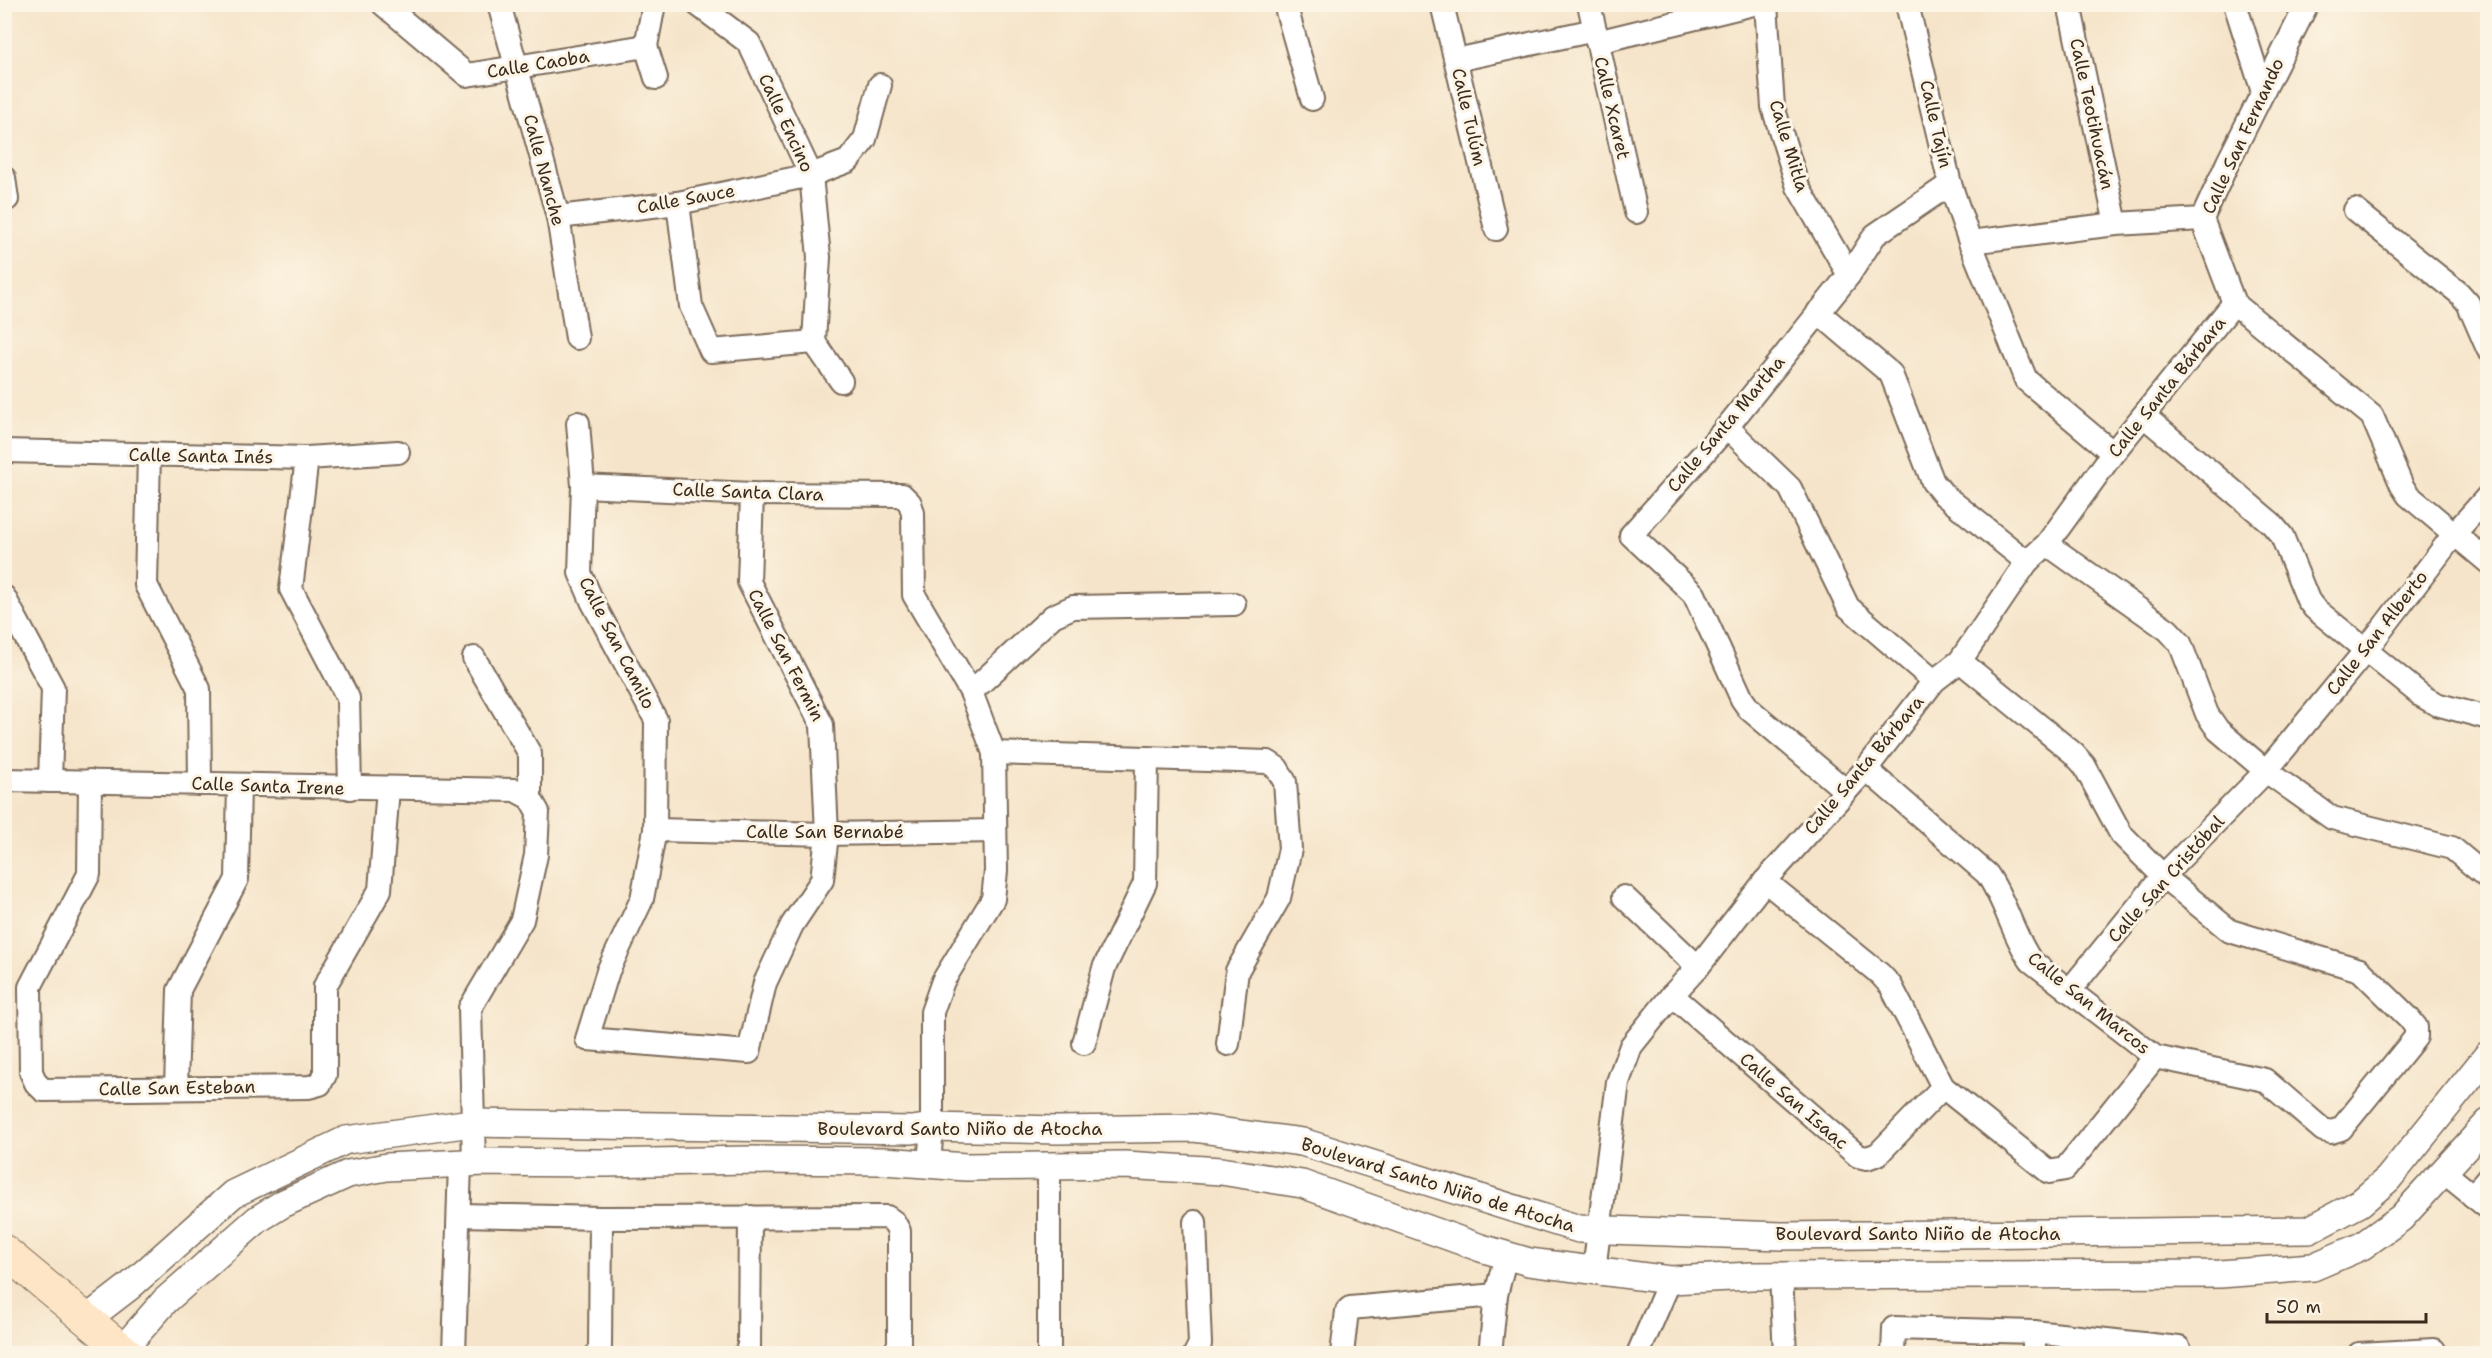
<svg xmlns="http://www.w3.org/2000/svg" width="2492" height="1358" font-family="'Shantell Sans',sans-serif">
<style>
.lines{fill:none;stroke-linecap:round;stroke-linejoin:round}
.minor-casing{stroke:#7c6b5a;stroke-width:26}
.tertiary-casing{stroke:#7c6b5a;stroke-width:30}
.secondary-casing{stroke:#7c6b5a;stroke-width:34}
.minor{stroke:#fff;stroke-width:22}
.tertiary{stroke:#fff;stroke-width:27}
.secondary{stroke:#fde5c5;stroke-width:32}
.labels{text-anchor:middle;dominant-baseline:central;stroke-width:6;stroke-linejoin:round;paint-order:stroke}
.street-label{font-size:18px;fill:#3b2a1e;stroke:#fcf5e5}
</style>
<rect width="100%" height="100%" fill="#fcf5e5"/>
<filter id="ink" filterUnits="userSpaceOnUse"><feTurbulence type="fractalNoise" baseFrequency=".0167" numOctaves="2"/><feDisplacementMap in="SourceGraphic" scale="12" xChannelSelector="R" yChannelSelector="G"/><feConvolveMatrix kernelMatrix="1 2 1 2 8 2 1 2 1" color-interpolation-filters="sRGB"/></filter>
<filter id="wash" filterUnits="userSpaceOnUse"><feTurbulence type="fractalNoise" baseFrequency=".008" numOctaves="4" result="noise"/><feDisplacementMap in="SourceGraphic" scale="24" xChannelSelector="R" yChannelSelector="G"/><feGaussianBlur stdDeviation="1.35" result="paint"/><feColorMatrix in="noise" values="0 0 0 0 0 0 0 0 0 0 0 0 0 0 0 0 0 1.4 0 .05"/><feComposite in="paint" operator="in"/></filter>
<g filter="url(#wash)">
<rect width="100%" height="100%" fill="#f5e4c9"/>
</g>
<g filter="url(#ink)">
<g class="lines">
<defs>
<g id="minor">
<polyline points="383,4 467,75 646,46"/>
<polyline points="499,4 558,217 577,338"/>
<polyline points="654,4 646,46 656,78"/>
<polyline points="697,4 749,43 811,175 819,257 814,342"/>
<polyline points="1285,4 1312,99"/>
<polyline points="1442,4 1496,229"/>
<polyline points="1589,4 1636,212"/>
<polyline points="1766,4 1773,107 1798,187 1849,275"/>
<polyline points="1907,4 1950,184 1970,242 2026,380 2113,453"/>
<polyline points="2069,4 2116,224"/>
<polyline points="2235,4 2263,92"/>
<polyline points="1597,42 1753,4"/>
<polyline points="1456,60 1595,30"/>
<polyline points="4,178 7,199 4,201"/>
<polyline points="678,203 691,306 711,351 814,342"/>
<polyline points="2355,210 2459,293 2468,303 2488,349"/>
<polyline points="558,217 678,203 811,175 848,161 865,139 880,85"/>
<polyline points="1970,242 2116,224 2202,219"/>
<polyline points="2234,303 2372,416 2402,486 2408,495 2488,562"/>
<polyline points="2234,303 2202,219 2228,162 2307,4"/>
<polyline points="1818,312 1891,374 1933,482 1944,495 2027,562"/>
<polyline points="814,342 841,381"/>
<polyline points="2144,416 2271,523 2282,536 2308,600 2314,608 2422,696 2436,704 2488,718"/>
<polyline points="578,423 583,486 580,573 592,601 656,720 655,830 642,899 608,971 587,1039 749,1052 765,983 792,925 822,880 827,834 822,725 749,582 752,494"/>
<polyline points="1727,427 1790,488 1848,607 1934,681"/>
<polyline points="4,451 307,458 398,452"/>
<polyline points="149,454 146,585 199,689 200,784"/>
<polyline points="307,458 291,589 348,698 350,788"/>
<polyline points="583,486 752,494 902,495 910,503 913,513 914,595 971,692 994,753 996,871 993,899 943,981 932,1012 932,1127 929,1164"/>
<polyline points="2047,544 2168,630 2180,643 2207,714 2218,730 2266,771 2332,818 2452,848 2488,878"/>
<polyline points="4,597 53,688 50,781"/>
<polyline points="474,658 530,754 530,798 538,812 536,855 522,920 470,1008 474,1162"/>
<polyline points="971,692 1053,616 1073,607 1234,604"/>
<polyline points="994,753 1268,762 1277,768 1285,782 1290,849 1279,898 1237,971 1228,1044"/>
<path d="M1866,769L1987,874C2006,901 2012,934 2031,961L2155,1057L2265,1080L2323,1130L2331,1132L2341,1129L2416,1037V1027L2408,1017L2360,970L2230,931L2163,876L2121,834L2084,765L2073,753L1960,661"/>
<polyline points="4,780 515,790 530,798"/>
<polyline points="90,781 89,874 30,987 31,1072 36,1083 43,1090 309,1087 320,1084 325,1075 325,986 380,890 388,788"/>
<polyline points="1846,791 1749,709 1742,699 1694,594 1631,535 1727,427 1849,275 1875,235 1950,184"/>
<polyline points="655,830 827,834 995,831"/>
<polyline points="1765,881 1880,974 1891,986 1943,1087 2049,1172 2065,1169 2155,1057"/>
<polyline points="1624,897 1698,967"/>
<polyline points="2069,991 2163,876 2266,771 2366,650 2455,533 2488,496"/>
<polyline points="1672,995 1858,1156 1867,1158 1878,1154 1943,1087"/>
<polyline points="1084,1043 1104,968 1145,883 1147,758"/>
<polyline points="176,1087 179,990 237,879 239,785"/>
<polyline points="2445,1173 2488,1208"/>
<polyline points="2473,1196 2488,1178"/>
<polyline points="460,1215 601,1218 887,1217 894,1222 899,1231 899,1344 894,1354"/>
<polyline points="1594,1270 1618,1082 1631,1046 1672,995 1698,967 1765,881 1866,769 1934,681 1960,661 2027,562 2047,544 2113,453 2234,303"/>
<polyline points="1781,1276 1785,1354"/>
<polyline points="454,1354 460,1163"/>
<polyline points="597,1354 600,1348 601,1218"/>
<polyline points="745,1354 749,1347 750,1217"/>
<polyline points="1049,1354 1049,1165"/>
<polyline points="1195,1354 1200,1344 1195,1222"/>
<polyline points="1342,1354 1347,1311 1350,1308 1496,1295"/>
<polyline points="1490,1354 1496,1295 1506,1255"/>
<polyline points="1638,1354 1670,1280"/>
<polyline points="1893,1354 1894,1328 2034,1332 2179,1348 2179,1354"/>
<polyline points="2034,1354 2034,1332"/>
<polyline points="2359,1354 2434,1350 2434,1354"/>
</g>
<g id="tertiary">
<polyline points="87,1319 130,1286 233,1194 346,1140 472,1123 912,1130 932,1127 1057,1130 1194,1128 1302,1142 1579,1229 1782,1236 2309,1230 2360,1203 2388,1179 2488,1055"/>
<polyline points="123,1349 165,1301 258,1219 284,1203 348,1174 387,1167 484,1162 605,1163 748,1160 884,1161 966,1167 1125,1165 1221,1171 1302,1184 1481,1248 1529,1262 1670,1280 1752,1276 2220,1274 2313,1267 2362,1246 2401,1218 2488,1123"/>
</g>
<polyline id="secondary" points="4,1251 128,1354"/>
</defs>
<use href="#minor" class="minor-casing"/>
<use href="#tertiary" class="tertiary-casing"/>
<use href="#secondary" class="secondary-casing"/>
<use href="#minor" class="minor"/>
<use href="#tertiary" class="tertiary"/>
<use href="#secondary" class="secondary"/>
</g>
</g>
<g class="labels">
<g class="street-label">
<text transform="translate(538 64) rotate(-9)">Calle Caoba</text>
<text transform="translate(1612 108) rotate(77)">Calle Xcaret</text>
<text transform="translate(2092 114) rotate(78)">Calle Teotihuacán</text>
<text transform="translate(1469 117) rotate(77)">Calle Tulúm</text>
<text transform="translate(786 123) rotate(65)">Calle Encino</text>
<text transform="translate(1936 124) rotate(77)">Calle Tajín</text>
<text transform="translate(2243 136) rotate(-65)">Calle San Fernando</text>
<text transform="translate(1789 146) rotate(73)">Calle Mitla</text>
<text transform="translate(544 170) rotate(75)">Calle Nanche</text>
<text transform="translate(686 199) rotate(-10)">Calle Sauce</text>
<text transform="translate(2167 387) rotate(-51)">Calle Santa Bárbara</text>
<text transform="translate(1726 424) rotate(-50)">Calle Santa Martha</text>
<text transform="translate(201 456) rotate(1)">Calle Santa Inés</text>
<text transform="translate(748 492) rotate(2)">Calle Santa Clara</text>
<text transform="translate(2377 633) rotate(-52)">Calle San Alberto</text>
<text transform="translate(617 643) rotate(63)">Calle San Camilo</text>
<text transform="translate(786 655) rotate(63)">Calle San Fermin</text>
<text transform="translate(1864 765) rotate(-50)">Calle Santa Bárbara</text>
<text transform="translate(268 786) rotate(2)">Calle Santa Irene</text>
<text x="825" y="832">Calle San Bernabé</text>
<text transform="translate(2166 879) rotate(-48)">Calle San Cristóbal</text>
<text transform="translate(2089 1003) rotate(39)">Calle San Marcos</text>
<text transform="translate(177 1088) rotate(-1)">Calle San Esteban</text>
<text transform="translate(1794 1101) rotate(41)">Calle San Isaac</text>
<text x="960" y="1129">Boulevard Santo Niño de Atocha</text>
<text transform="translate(1438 1185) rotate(17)">Boulevard Santo Niño de Atocha</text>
<text x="1918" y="1234">Boulevard Santo Niño de Atocha</text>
</g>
</g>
<rect width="2492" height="1358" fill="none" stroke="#fcf5e5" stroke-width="24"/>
<path d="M2267 1313v9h159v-9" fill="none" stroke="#3b2a1e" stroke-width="3"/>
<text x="2276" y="1313" font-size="18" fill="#3b2a1e" stroke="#fcf5e5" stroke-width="4.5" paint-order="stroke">50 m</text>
</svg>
